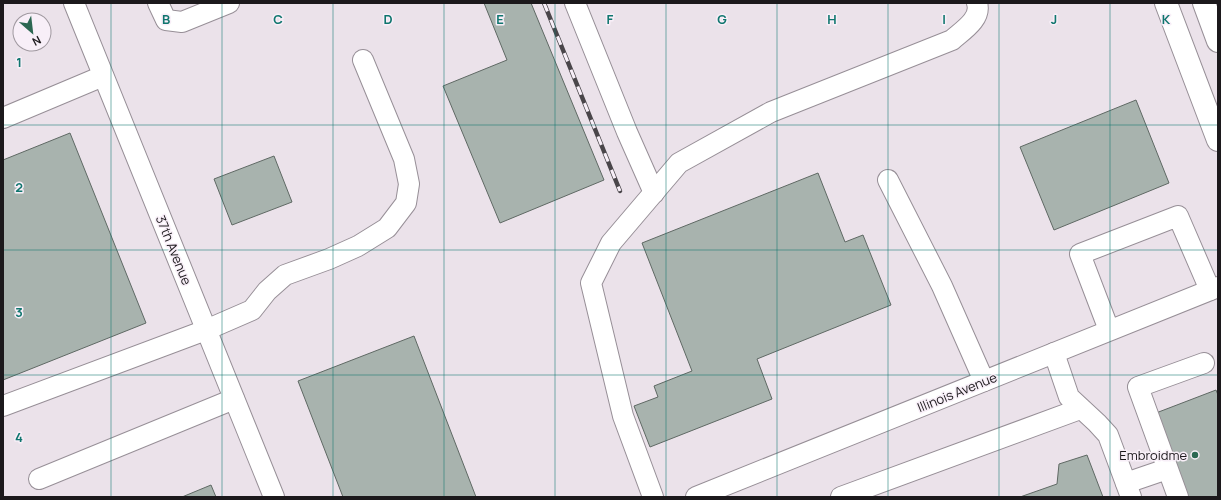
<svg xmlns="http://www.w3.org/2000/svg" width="1221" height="500" font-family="Manrope,sans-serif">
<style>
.building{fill:#a8b3ae;stroke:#5f6964}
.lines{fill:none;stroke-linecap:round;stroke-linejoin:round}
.minor-casing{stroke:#978f97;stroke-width:22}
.major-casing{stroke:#978f97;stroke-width:24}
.minor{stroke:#fff;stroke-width:20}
.major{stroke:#fff;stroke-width:22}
.rail-casing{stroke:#4a464a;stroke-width:4.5}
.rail{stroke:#f8eff8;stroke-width:3;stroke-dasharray:9;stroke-linecap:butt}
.grid{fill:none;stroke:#0f766e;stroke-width:1;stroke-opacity:0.55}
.poi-dot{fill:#2c6752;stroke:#f8eff8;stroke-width:1.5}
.labels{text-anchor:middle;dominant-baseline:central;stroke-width:3;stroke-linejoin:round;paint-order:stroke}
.street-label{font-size:13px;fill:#1c191c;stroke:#f8eff8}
.poi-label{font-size:13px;fill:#1c191c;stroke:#f8eff8;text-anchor:end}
.grid-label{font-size:13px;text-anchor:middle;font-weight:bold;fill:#0f766e;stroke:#f8eff8;stroke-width:3;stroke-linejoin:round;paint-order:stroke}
</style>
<rect width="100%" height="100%" fill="#ebe2ea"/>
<g class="building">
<polygon points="484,3 531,3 604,180 500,223 443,86 507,60"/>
<polygon points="1136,100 1169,183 1054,230 1020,147"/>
<polygon points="70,133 146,323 3,380 3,160"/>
<polygon points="274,156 292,202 232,225 214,179"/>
<polygon points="818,173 845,242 863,235 891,305 757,359 772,399 650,447 634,406 658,397 654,386 692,371 642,243"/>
<polygon points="414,336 476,497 343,497 298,381"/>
<polygon points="1216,390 1218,395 1218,497 1187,497 1156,413"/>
<polygon points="1087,455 1103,497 1020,497 1057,484 1059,464"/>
<polygon points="211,485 216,497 182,497"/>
</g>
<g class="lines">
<defs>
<g id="minor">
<polyline points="74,3 274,497"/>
<polyline points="158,3 166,20 182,22 229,3"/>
<polyline points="575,3 627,132 654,193"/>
<polyline points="3,118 103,76"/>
<polyline points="888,180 942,286 984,381"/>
<polyline points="1109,330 1080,254 1178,216 1210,290"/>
<polyline points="1054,353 1069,397 1097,423 1108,435 1131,497"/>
<polyline points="3,406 206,330 252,310 267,291 285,275 329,259 358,246 387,228 406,203 409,184 404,159 363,60"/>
<polyline points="39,479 234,399"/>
<polyline points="1126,483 1167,469"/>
<path d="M653,497L623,416L591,283L611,243L679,163L771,112L952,40C962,31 982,19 977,3"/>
<polyline points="696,497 1218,287"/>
<polyline points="841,497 1080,409"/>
<polyline points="1178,497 1138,387 1204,363"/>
</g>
<g id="major">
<polyline points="1166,3 1218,140"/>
<polyline points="1204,3 1218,41"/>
</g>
</defs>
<use href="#minor" class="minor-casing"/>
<use href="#major" class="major-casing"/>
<use href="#minor" class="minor"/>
<use href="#major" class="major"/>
<defs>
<polyline id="rail" points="544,3 620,191"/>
</defs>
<use href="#rail" class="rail-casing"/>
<use href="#rail" class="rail"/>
</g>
<path class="grid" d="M111,3V497M222,3V497M333,3V497M444,3V497M555,3V497M666,3V497M777,3V497M888,3V497M999,3V497M1110,3V497M3,125H1218M3,250H1218M3,375H1218"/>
<circle class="poi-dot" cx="1195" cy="455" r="4"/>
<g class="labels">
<g class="street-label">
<text transform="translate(174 250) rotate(68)">37th Avenue</text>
<text transform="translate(957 392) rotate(-22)">Illinois Avenue</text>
</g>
<g class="poi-label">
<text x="1187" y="455">Embroidme</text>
</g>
</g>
<g class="grid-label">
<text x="166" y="24">B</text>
<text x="278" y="24">C</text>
<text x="388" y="24">D</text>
<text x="500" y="24">E</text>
<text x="610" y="24">F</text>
<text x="722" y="24">G</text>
<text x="832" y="24">H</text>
<text x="944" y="24">I</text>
<text x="1054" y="24">J</text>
<text x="1166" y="24">K</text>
<text x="19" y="67">1</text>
<text x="19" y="192">2</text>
<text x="19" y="317">3</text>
<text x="19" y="442">4</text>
</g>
<rect width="1221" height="500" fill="none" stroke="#1c191c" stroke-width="8"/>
<g transform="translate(32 32) rotate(152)"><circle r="19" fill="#f8eff8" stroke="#a099a0"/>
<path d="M0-3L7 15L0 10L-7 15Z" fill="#2c6752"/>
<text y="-6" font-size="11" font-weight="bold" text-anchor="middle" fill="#1c191c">N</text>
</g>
</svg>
